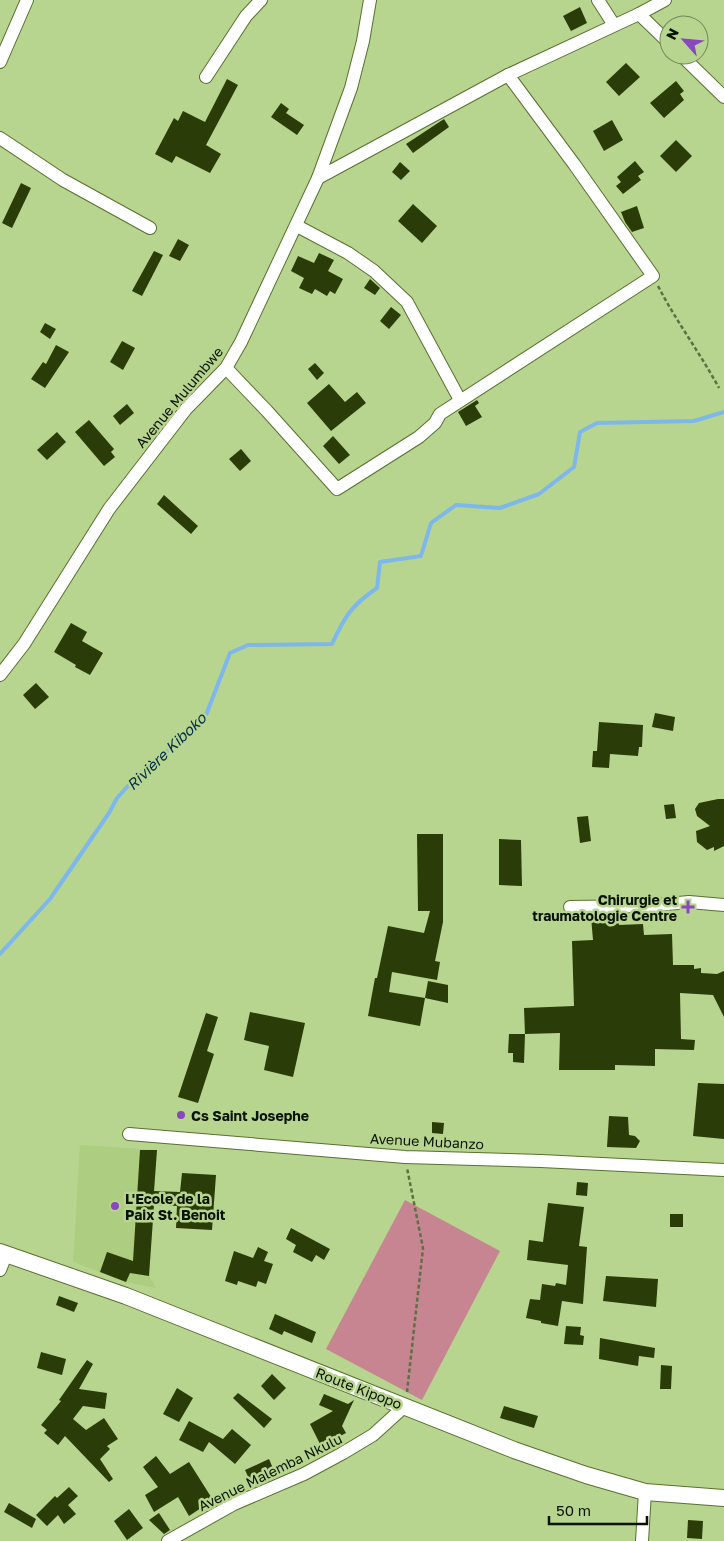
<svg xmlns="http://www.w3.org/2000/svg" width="724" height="1541" font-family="'Golos Text',sans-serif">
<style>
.built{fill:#adcd80}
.green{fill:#c68591}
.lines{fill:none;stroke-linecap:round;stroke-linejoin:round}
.stream{stroke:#7db7ec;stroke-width:4}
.building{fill:#2a3c07}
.minor-casing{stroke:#58712f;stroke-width:14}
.major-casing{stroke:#58712f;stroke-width:18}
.path{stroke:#5d7145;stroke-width:2.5;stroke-dasharray:4 2.5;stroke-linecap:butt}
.minor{stroke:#fff;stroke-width:12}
.major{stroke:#fff;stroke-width:16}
.poi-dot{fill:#8a48bd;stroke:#b7d58f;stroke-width:2}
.labels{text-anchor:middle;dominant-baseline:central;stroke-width:5;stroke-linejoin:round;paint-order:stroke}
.street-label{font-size:14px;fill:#091300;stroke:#b7d58f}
.poi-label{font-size:14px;font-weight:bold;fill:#091300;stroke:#b7d58f;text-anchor:start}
.water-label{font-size:15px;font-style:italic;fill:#002c4d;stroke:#b7d58f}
</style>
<rect width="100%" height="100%" fill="#b7d58f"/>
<polygon class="built" points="80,1145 157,1150 149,1276 156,1288 126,1282 73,1262"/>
<polygon class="green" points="405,1200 500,1251 422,1400 326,1349"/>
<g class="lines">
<path class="stream" d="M0,954L50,899L109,813L117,798L137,776L170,749L206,715L230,653L248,645L332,644C345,616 351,606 377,588L380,562L421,556L431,523L456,505L500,508L539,494L574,467L580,432L597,423L694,421L724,412"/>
</g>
<g class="building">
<polygon points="580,7 587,23 571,31 563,16"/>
<polygon points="626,63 640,77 619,96 606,82"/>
<polygon points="227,79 238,85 206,145 221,154 210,173 176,156 172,163 155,154 174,118 178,121 183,111 205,122"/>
<polygon points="676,81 684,91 680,94 684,100 664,118 650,103"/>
<polygon points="281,103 289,109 286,113 304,125 297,135 271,117"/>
<polygon points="444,119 449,127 413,153 406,144"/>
<polygon points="612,120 623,140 604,151 593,131"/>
<polygon points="676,140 692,156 676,172 660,156"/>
<polygon points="635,161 644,172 638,176 641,180 623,194 616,186 621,182 617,177"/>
<polygon points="400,162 410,171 401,180 392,172"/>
<polygon points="21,183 31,188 12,228 2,223"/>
<polygon points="413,204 437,226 422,243 398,221"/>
<polygon points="637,206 644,228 632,232 625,222 621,212"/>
<polygon points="178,239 189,245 180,261 169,256"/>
<polygon points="154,251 163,255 142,296 132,291"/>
<polygon points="319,253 334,260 328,271 343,279 335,294 330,291 327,296 315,289 312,294 299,288 304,278 291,271 298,256 314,263"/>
<polygon points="370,279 380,288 375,295 364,288"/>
<polygon points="391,307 401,315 389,329 380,321"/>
<polygon points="45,323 56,329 50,339 40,332"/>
<polygon points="122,341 135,348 123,370 110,362"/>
<polygon points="56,345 69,352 45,388 31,379 43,362 46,364"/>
<polygon points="315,363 324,373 317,380 308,369"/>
<polygon points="329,384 345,402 357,392 366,403 331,431 307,403"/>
<polygon points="477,400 479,403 475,406 482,417 466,426 458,412"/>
<polygon points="127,404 134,413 120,425 113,416"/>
<polygon points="89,420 114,449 111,452 115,457 104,466 75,432"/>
<polygon points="57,432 66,442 47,460 37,450"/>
<polygon points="333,436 350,455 339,464 323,446"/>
<polygon points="241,449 251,461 240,471 229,459"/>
<polygon points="164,495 198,526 191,534 157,504"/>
<polygon points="71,623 87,632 82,641 103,653 90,675 75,667 76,665 54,652"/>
<polygon points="36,683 49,697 35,709 23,695"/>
<polygon points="655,713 675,717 673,731 652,727"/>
<polygon points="599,722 643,725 642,747 639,747 638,756 610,754 609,768 592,767 593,751 597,751"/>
<polygon points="718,799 724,799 724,846 714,851 714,847 707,850 697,842 696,831 710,826 697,816 695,809 699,803"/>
<polygon points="674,804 676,818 666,819 664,805"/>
<polygon points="588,816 591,841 580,843 577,817"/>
<polygon points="417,834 443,834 443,922 435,961 440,962 437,980 392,972 389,992 425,998 420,1026 368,1016 375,978 377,978 388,926 424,933 430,911 418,911"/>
<polygon points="499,839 521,840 522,886 499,885"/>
<polygon points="618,915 619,925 643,924 644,935 672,934 673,965 694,965 694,969 701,968 701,973 717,974 724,971 724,1017 713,995 680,993 681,1039 695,1040 694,1050 655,1049 655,1066 615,1065 615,1070 559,1070 560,1033 525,1034 524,1008 574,1006 572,941 593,940 591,917"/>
<polygon points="428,981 448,985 448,1003 425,998"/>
<polygon points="250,1012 305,1023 293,1077 264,1070 269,1046 244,1040"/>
<polygon points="206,1013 218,1017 207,1051 214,1054 198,1103 178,1097"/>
<polygon points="509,1034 525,1034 524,1063 513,1062 513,1053 508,1053"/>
<polygon points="698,1083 724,1084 724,1139 693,1136"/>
<polygon points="609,1116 628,1117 629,1135 635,1136 640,1141 636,1148 607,1147"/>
<polygon points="432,1122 444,1123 443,1134 432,1133"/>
<polygon points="140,1150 157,1150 154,1191 180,1192 182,1173 216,1175 212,1230 176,1228 177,1206 154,1205 149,1276 130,1273 126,1282 100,1272 107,1252 133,1261"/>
<polygon points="577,1182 588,1183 587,1196 576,1195"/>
<polygon points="548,1203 584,1207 579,1246 587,1247 583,1304 562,1301 558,1326 541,1323 541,1321 526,1318 530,1299 540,1300 542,1284 555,1286 556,1283 566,1285 568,1265 527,1260 529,1240 543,1242"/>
<rect x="670" y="1214" width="13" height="13"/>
<polygon points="291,1228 330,1249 324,1260 316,1255 312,1262 293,1252 296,1245 286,1239"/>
<polygon points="258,1247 268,1252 264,1261 273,1264 266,1284 258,1281 256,1287 238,1281 237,1285 225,1281 234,1251 253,1258"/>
<polygon points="606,1276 658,1279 656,1307 603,1301"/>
<polygon points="59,1296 78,1303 74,1312 56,1305"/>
<polygon points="275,1314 316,1332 312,1343 284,1331 282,1335 269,1329"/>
<polygon points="566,1326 581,1327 580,1335 584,1336 583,1345 564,1344"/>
<polygon points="600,1338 655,1348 654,1358 639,1356 638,1366 599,1359"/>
<polygon points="41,1352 66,1359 62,1375 37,1368"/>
<polygon points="87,1360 93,1364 79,1389 107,1393 105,1409 83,1406 73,1419 86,1430 104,1418 118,1439 107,1446 110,1449 100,1459 113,1479 109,1482 65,1436 58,1445 44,1433 47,1430 41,1425 61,1401 59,1400"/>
<polygon points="661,1365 672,1366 671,1389 660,1389"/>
<polygon points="272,1374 286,1388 274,1400 261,1386"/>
<polygon points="177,1388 193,1398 179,1422 163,1414"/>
<polygon points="238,1393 272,1419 264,1428 233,1398"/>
<polygon points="324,1394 348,1404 354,1400 342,1426 346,1433 321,1446 310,1424 333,1411 319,1405"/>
<polygon points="504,1406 538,1416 534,1428 500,1418"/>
<polygon points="189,1421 223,1439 232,1429 251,1445 235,1464 209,1442 203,1452 179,1440"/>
<polygon points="156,1456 170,1474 189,1462 213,1500 189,1516 178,1497 154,1512 145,1495 158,1487 143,1467"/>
<polygon points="269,1459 275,1473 251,1483 245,1470"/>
<polygon points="69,1487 78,1496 68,1505 76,1514 64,1524 58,1515 47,1526 36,1515 55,1496 57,1498"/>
<polygon points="9,1503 36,1519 32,1528 4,1512"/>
<polygon points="129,1509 143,1528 127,1540 114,1521"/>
<polygon points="159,1513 170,1530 164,1534 149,1520"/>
<polygon points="688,1520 703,1521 702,1539 687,1538"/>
</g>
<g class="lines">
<defs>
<g id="minor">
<polyline points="598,0 614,25"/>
<polyline points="639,14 669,43"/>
<polyline points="681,55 724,97"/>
<polyline points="0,62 27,0"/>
<polyline points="206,77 246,16 261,0"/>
<polyline points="0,138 63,180 150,228"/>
<polyline points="318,178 508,75 639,14 665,0"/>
<polyline points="297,226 348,253 374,271 407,302 460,400"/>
<polyline points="226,368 267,411 337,489 419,437 435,423 440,414 653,276 574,164 508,75"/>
<polyline points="0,675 24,644 109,509 186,409 226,368 241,342 318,178 351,88 363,41 370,0"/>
<polyline points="570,907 646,906 689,902 724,905"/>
<polyline points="129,1134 405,1157 541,1161 724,1170"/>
<polyline points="0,1270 6,1255"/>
<polyline points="168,1541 234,1504 304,1474 343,1453 373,1435 405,1406"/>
<polyline points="642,1541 645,1492"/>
</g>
<polyline id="major" points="0,1252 126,1296 514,1450 586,1475 645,1492 724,1498"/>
</defs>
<use href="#minor" class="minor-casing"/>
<use href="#major" class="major-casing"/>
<g class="path">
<path d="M658,286C676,321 700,353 719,388"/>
<polyline points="407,1392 423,1248 407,1168"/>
</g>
<use href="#minor" class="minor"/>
<use href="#major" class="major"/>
</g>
<g class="poi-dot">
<path d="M685.5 899.5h5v5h5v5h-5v5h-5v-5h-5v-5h5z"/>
<circle cx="181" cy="1115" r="5"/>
<circle cx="115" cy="1206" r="5"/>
</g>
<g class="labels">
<g class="street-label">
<text transform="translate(179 397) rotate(-50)">Avenue Mulumbwe</text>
<text transform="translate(427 1141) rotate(3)">Avenue Mubanzo</text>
<text transform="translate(359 1388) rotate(21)">Route Kipopo</text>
<text transform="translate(270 1472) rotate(-26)">Avenue Malemba Nkulu</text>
</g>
<g class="poi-label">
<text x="677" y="899" text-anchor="end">Chirurgie et<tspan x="677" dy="16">traumatologie Centre</tspan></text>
<text x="191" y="1115">Cs Saint Josephe</text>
<text x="125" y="1198">L'Ecole de la<tspan x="125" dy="16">Paix St. Benoit</tspan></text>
</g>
<g class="water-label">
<text transform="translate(166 751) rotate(-44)">Rivière Kiboko</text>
</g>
</g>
<g transform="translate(684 40) rotate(297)"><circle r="24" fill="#b7d58f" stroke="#718756"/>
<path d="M0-4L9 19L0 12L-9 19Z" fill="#8a48bd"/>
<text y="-8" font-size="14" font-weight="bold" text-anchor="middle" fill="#091300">N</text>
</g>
<path d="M549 1516v8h98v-8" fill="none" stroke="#091300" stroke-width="2.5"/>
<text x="556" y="1516" font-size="15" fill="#091300" stroke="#b7d58f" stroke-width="4" paint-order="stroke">50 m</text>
</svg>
